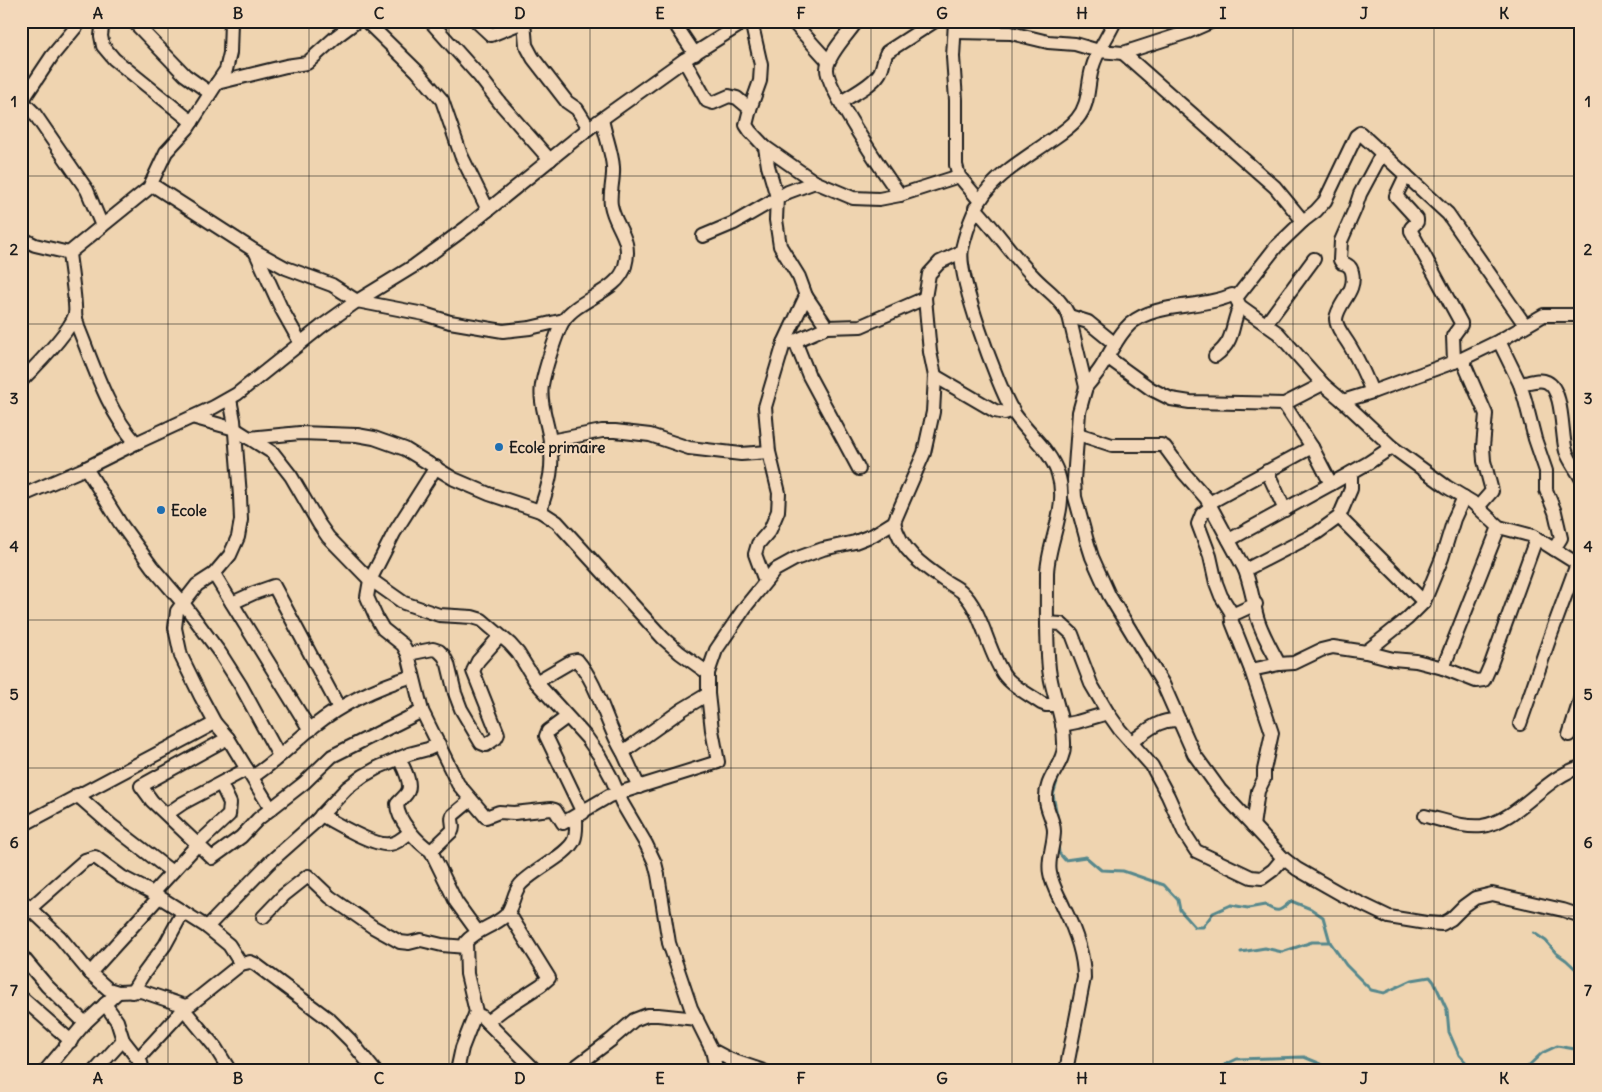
<svg xmlns="http://www.w3.org/2000/svg" width="1602" height="1092" font-family="Delius,sans-serif">
<style>
.lines{fill:none;stroke-linecap:round;stroke-linejoin:round}
.stream{stroke:#57888c;stroke-width:3}
.street-casing{stroke:#1c1c1c;stroke-width:16}
.street{stroke:#f3d8ba;stroke-width:12}
.grid{fill:none;stroke:#1c1c1c;stroke-width:1;stroke-opacity:0.55}
.poi-dot{fill:#1f6fb2;stroke:#f3d8ba;stroke-width:2}
.labels{text-anchor:middle;dominant-baseline:central;stroke-width:4;stroke-linejoin:round;paint-order:stroke}
.poi-label{font-size:15px;font-weight:bold;fill:#1c1c1c;stroke:#f3d8ba;text-anchor:start}
.neatline{fill:none;stroke:#1c1c1c;stroke-width:2}
.grid-label{font-size:16px;text-anchor:middle;font-weight:bold;fill:#1c1c1c}
</style>
<rect width="100%" height="100%" fill="#efd4b0"/>
<filter id="ink" filterUnits="userSpaceOnUse"><feTurbulence type="fractalNoise" baseFrequency=".02" numOctaves="2"/><feDisplacementMap in="SourceGraphic" scale="10" xChannelSelector="R" yChannelSelector="G"/><feConvolveMatrix kernelMatrix="1 2 1 2 8 2 1 2 1" color-interpolation-filters="sRGB"/></filter>
<g filter="url(#ink)">
<g class="lines">
<g class="stream">
<polyline points="1058,778 1053,795 1058,820"/>
<path d="M1058,844L1059,853L1065,860L1086,857L1101,870L1123,871L1164,885L1178,900L1180,910L1195,927H1203L1213,913L1231,905L1248,908L1265,905C1279,914 1280,911 1291,901L1311,909L1323,917L1330,942L1346,965L1371,990L1384,993L1412,980L1430,977L1434,982L1447,1010L1449,1032L1459,1055L1474,1071"/>
<polyline points="1534,933 1546,941 1556,953 1566,960 1581,974"/>
<polyline points="1241,952 1265,948 1282,952 1312,942 1330,942"/>
<polyline points="1212,1071 1237,1059 1304,1057 1321,1064 1332,1071"/>
<polyline points="1523,1071 1542,1053 1557,1046 1581,1050"/>
</g>
<defs>
<g id="street">
<polyline points="98,21 102,28 101,36 103,46 114,59 192,122"/>
<polyline points="133,21 185,75 210,93"/>
<polyline points="366,21 417,71 442,100 461,155 488,210"/>
<polyline points="430,21 480,77 500,103 550,160"/>
<polyline points="476,21 491,35 526,21"/>
<polyline points="673,21 695,54"/>
<polyline points="792,21 828,61"/>
<path d="M857,21C849,33 827,55 827,69C826,88 886,176 900,195"/>
<polyline points="955,21 953,57 956,100 956,165 959,176 979,200"/>
<polyline points="524,22 526,45 533,58 567,102 577,109 589,128"/>
<polyline points="955,32 1011,33 1048,42 1075,44 1099,51 1123,53 1188,32 1213,21"/>
<polyline points="1123,53 1275,187 1303,221 1276,247 1236,298 1240,306 1278,333 1323,384 1343,401 1392,447 1447,487 1472,502 1499,527 1533,536 1581,566"/>
<polyline points="684,60 707,101 713,103 729,96 737,98 750,109 746,125 750,131 765,147 815,182 853,198 879,199 900,195 959,176"/>
<polyline points="217,83 286,66 307,63 337,36 357,21"/>
<path d="M21,100L34,113L87,190L102,226L69,253C70,265 77,307 75,315C69,333 35,367 21,381"/>
<polyline points="22,101 52,56 81,21"/>
<path d="M841,102C853,94 871,86 879,74C883,69 883,59 887,52L935,21"/>
<polyline points="750,109 760,81 761,65 751,21"/>
<polyline points="1406,175 1396,196 1417,219 1417,222 1411,228 1411,231 1461,323 1461,325 1453,336 1454,362"/>
<polyline points="151,184 255,251 286,268 332,285 357,301 424,314 450,322 503,331 530,328 564,320"/>
<path d="M975,208C996,230 1012,255 1033,276C1046,290 1061,298 1069,316L1086,387L1079,412L1074,480L1075,497L1087,541L1092,557L1109,595L1163,684L1194,754L1220,790L1283,858L1297,869L1341,894L1389,917L1426,923L1442,924L1451,919L1464,906L1475,898L1492,894L1563,910L1581,916"/>
<polyline points="1303,221 1316,211 1325,201 1356,136 1360,133 1448,214 1525,325"/>
<polyline points="102,226 149,188 166,152 188,128 217,83 226,70 230,53 231,21"/>
<polyline points="703,236 734,223 788,192 815,182"/>
<polyline points="21,238 35,245 69,253"/>
<polyline points="255,251 281,308 300,342"/>
<polyline points="806,296 827,327"/>
<path d="M75,314L78,327C94,366 107,410 136,443"/>
<polyline points="1069,316 1088,322 1115,344"/>
<polyline points="1266,324 1314,259"/>
<polyline points="795,341 809,376 859,469"/>
<polyline points="1499,341 1520,384 1525,400 1535,439 1546,471 1546,490 1555,512 1561,538 1554,549"/>
<polyline points="784,343 795,341 827,327 861,326 925,298"/>
<path d="M1215,356C1236,340 1230,327 1240,306"/>
<polyline points="1107,357 1151,389 1171,399 1190,402 1284,404 1312,447 1331,484 1368,463 1392,447"/>
<polyline points="1462,359 1486,414 1483,447 1484,461 1492,491 1478,507"/>
<polyline points="935,376 995,411 1005,413 1013,410"/>
<path d="M1520,384C1528,383 1539,378 1547,382C1564,390 1561,434 1566,451C1569,460 1576,469 1581,478"/>
<path d="M1086,387C1091,381 1096,375 1100,369C1110,354 1117,336 1130,324C1155,302 1201,309 1232,295L1236,298"/>
<path d="M1372,392C1364,372 1356,354 1344,337C1341,332 1336,326 1336,319C1338,302 1357,292 1352,272C1351,267 1347,264 1342,263L1340,260L1341,241L1355,209L1360,194L1382,153"/>
<polyline points="230,399 234,420 240,496 241,520 238,537 230,555 214,574 197,585 183,603 177,611 175,628 181,656 201,697 215,723 228,738 271,809"/>
<polyline points="1343,401 1372,392 1462,359 1499,341 1544,315 1581,315"/>
<polyline points="1284,404 1323,384"/>
<polyline points="192,417 235,429 273,453 291,476 319,524 328,537 367,577 404,603 439,615 472,617 482,620 510,644 518,653 536,682 587,738 599,755 611,777 622,803 646,844 655,863 658,875 669,943 691,1008 712,1050 715,1064 714,1071"/>
<polyline points="1078,434 1112,445 1161,445 1165,447 1184,473 1206,498 1245,570"/>
<polyline points="249,438 300,433 357,435 374,438 405,449 454,479 489,494 540,511 557,522 663,638 680,653 708,673"/>
<polyline points="550,441 602,431 615,431 650,435 689,448 741,454 769,452"/>
<polyline points="436,467 394,533 370,580 367,597 376,617 383,629 403,645 408,654 422,711 458,784 486,817 499,812 514,813 551,809 555,810 563,823 609,796 718,762 712,730 708,694"/>
<polyline points="86,468 120,523 152,567 183,603 220,653 241,686 279,756"/>
<polyline points="1267,471 1285,510"/>
<polyline points="21,496 86,468 136,443 214,407 237,394 322,326 357,301 414,266 467,227 589,128 684,60 746,21"/>
<polyline points="1209,503 1312,447"/>
<polyline points="1211,507 1202,514 1198,524 1210,556 1216,583 1221,596 1231,612 1232,622 1251,670"/>
<path d="M540,511C549,483 554,470 550,441C548,423 539,403 542,385C544,372 557,330 564,320C578,299 619,291 625,266C633,238 615,228 611,205C609,193 614,180 613,167C612,152 605,135 602,119"/>
<polyline points="1339,517 1424,602"/>
<path d="M894,522C900,550 923,566 945,581C950,584 956,587 961,591C983,610 987,652 1005,676C1013,687 1030,695 1041,703L1046,705H1056"/>
<polyline points="1229,540 1331,484"/>
<polyline points="214,574 310,730"/>
<polyline points="765,581 755,554 758,544 770,530 778,511 779,493 769,452 765,407 784,343 806,296 799,277 780,246 776,220 777,197 768,166 765,147"/>
<polyline points="232,603 254,593 274,586 339,708"/>
<polyline points="1232,615 1256,604"/>
<polyline points="1047,623 1061,624 1072,634 1091,684 1108,713"/>
<polyline points="1366,652 1407,619 1424,602 1442,558 1454,519 1464,497"/>
<polyline points="408,654 433,649 439,651 444,656 448,664 455,693 461,709 481,743 486,745 496,738 498,734 473,671 478,661 500,636"/>
<path d="M1279,664C1271,648 1260,631 1256,613C1253,598 1250,584 1245,570L1317,533L1339,517L1351,489V473"/>
<polyline points="1443,668 1499,527"/>
<path d="M536,682L572,661L577,660C600,687 605,723 623,752"/>
<polyline points="567,717 548,731 546,736 583,813"/>
<polyline points="1520,724 1549,640 1577,564"/>
<polyline points="1062,725 1077,722 1108,713 1120,730 1152,766 1168,796 1185,834 1196,851 1251,877 1262,878 1273,870 1283,858"/>
<polyline points="1569,735 1581,697"/>
<polyline points="228,738 141,786 152,801 212,858 241,837 258,819 304,783 332,756 422,711"/>
<path d="M1131,742C1146,732 1160,717 1180,721"/>
<path d="M399,758C403,767 412,782 408,791C406,796 400,800 397,804C397,820 418,843 431,851"/>
<path d="M252,777C275,763 293,743 314,726C343,703 377,687 413,676"/>
<polyline points="639,787 623,752 683,709 708,694 708,673 716,650 746,606 775,570 795,559 823,549 855,542 873,535 894,522 924,453 933,412 935,376 930,352 925,298 929,274 940,262 961,252"/>
<polyline points="77,795 111,825 172,872"/>
<path d="M471,800L453,815C450,820 455,825 452,831L431,851L456,902L477,931"/>
<polyline points="167,814 183,803 247,769"/>
<path d="M321,815C335,823 376,847 390,844C398,843 404,837 410,832"/>
<path d="M1425,816C1443,820 1464,828 1482,826C1518,821 1544,777 1581,767"/>
<polyline points="21,826 215,723"/>
<polyline points="1253,826 1258,791 1264,779 1264,770 1272,733 1251,670 1279,664 1294,663 1321,650 1333,647 1366,652 1393,659 1416,661 1443,668 1476,681 1484,680 1491,664 1536,539"/>
<polyline points="153,893 198,844 229,815 230,803 221,784"/>
<polyline points="21,900 60,937 90,973 108,989 118,992 141,991 185,1006 191,1004 241,964 250,962 255,964 330,1020 350,1040 375,1071"/>
<polyline points="263,917 284,895 308,876 330,897 373,927 400,942 409,943 421,940 442,945 466,947"/>
<polyline points="21,919 35,904 85,860 95,857 122,877 153,893 207,927 229,945 241,964"/>
<polyline points="207,927 269,863 313,824 347,788 363,776 379,767 409,754 428,749 439,744"/>
<polyline points="21,955 47,986 85,1023"/>
<polyline points="90,973 159,897"/>
<polyline points="132,992 142,976 165,945 183,912"/>
<polyline points="21,997 71,1041"/>
<polyline points="105,1004 117,1021 123,1040 141,1063 143,1071"/>
<polyline points="182,1007 215,1047 230,1071"/>
<polyline points="481,1016 536,1071"/>
<polyline points="487,1022 504,1009 541,985 549,978 508,912"/>
<polyline points="712,1050 731,1060 764,1071"/>
<polyline points="138,1059 184,1009"/>
<polyline points="45,1071 85,1023 118,992"/>
<polyline points="95,1071 123,1040"/>
<path d="M457,1071L462,1048L476,1012L467,974L466,942C477,929 493,927 505,916C513,908 513,893 520,885C533,870 568,855 574,840C577,833 576,824 576,817"/>
<polyline points="570,1071 611,1040 634,1020 647,1015 658,1015 697,1019"/>
<path d="M1066,1071L1084,978C1084,953 1075,930 1064,908C1059,896 1052,886 1050,873C1047,860 1054,845 1054,831C1054,821 1047,811 1046,801C1044,778 1064,765 1064,746C1065,720 1052,695 1049,669C1046,638 1047,605 1047,573C1048,541 1069,507 1058,474C1049,447 1026,433 1012,410C998,386 956,274 962,249C976,189 996,178 1044,145C1055,137 1069,129 1077,119C1090,104 1087,86 1092,69C1096,52 1108,37 1115,21"/>
</g>
</defs>
<use href="#street" class="street-casing"/>
<use href="#street" class="street"/>
</g>
</g>
<path class="grid" d="M168,21V1071M309,21V1071M449,21V1071M590,21V1071M731,21V1071M871,21V1071M1012,21V1071M1153,21V1071M1293,21V1071M1434,21V1071M21,176H1581M21,324H1581M21,472H1581M21,620H1581M21,768H1581M21,916H1581"/>
<g class="poi-dot">
<circle cx="499" cy="447" r="5"/>
<circle cx="161" cy="510" r="5"/>
</g>
<g class="labels">
<g class="poi-label">
<text x="509" y="447">Ecole primaire</text>
<text x="171" y="510">Ecole</text>
</g>
</g>
<rect width="1602" height="1092" fill="none" stroke="#f3d8ba" stroke-width="55"/>
<rect x="28" y="28" width="1546" height="1036" class="neatline"/>
<g class="grid-label">
<text x="98" y="19">A</text>
<text x="238" y="19">B</text>
<text x="379" y="19">C</text>
<text x="520" y="19">D</text>
<text x="660" y="19">E</text>
<text x="801" y="19">F</text>
<text x="942" y="19">G</text>
<text x="1082" y="19">H</text>
<text x="1223" y="19">I</text>
<text x="1364" y="19">J</text>
<text x="1504" y="19">K</text>
<text x="14" y="107">1</text>
<text x="1588" y="107">1</text>
<text x="14" y="255">2</text>
<text x="1588" y="255">2</text>
<text x="14" y="404">3</text>
<text x="1588" y="404">3</text>
<text x="14" y="552">4</text>
<text x="1588" y="552">4</text>
<text x="14" y="700">5</text>
<text x="1588" y="700">5</text>
<text x="14" y="848">6</text>
<text x="1588" y="848">6</text>
<text x="14" y="996">7</text>
<text x="1588" y="996">7</text>
<text x="98" y="1084">A</text>
<text x="238" y="1084">B</text>
<text x="379" y="1084">C</text>
<text x="520" y="1084">D</text>
<text x="660" y="1084">E</text>
<text x="801" y="1084">F</text>
<text x="942" y="1084">G</text>
<text x="1082" y="1084">H</text>
<text x="1223" y="1084">I</text>
<text x="1364" y="1084">J</text>
<text x="1504" y="1084">K</text>
</g>
</svg>
